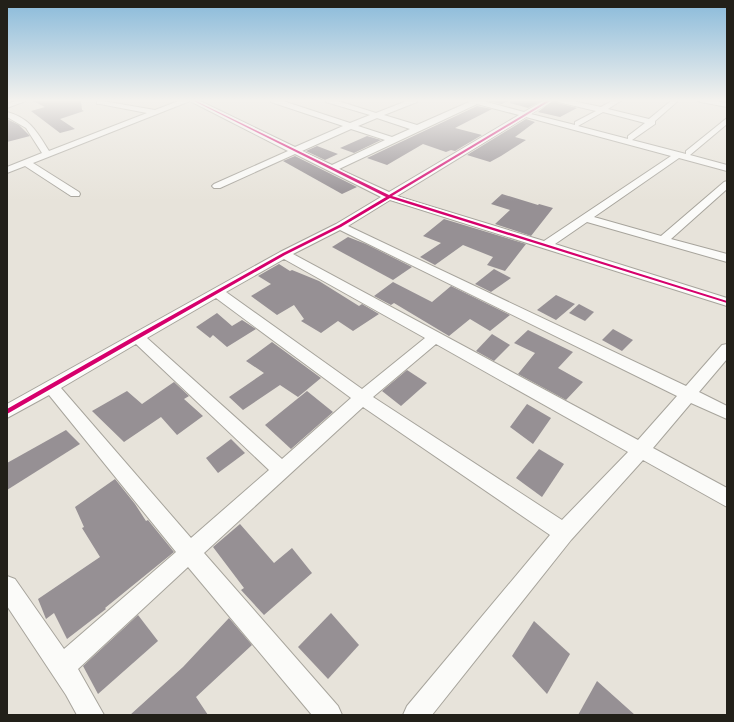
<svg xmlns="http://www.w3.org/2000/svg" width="734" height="722" font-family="'PT Sans',sans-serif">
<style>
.building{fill:#969094}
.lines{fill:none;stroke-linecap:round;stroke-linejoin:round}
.minor-casing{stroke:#a7a49c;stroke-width:2}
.minor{fill:#fbfbf9;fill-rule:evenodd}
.cycleway-casing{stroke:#fff;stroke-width:3}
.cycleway{fill:#d6006c;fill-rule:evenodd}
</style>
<rect width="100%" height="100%" fill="#e7e3da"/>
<g class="building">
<polygon points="31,100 81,100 82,110 84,111 60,119 75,129 60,133 31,111 45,107"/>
<polygon points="484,100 543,100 528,108 510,103 510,100 502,104"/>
<polygon points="553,100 557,100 558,103 577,108 560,117 538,112"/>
<polygon points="477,106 492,109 455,128 482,135 455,151 451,150 446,152 423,144 387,165 367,158"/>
<polygon points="7,119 19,125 30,136 7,142"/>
<polygon points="526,119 535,122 515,137 526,140 501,156 490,162 467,155"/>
<polygon points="367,136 381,140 354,153 340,148"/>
<polygon points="317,146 338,154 325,160 306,151"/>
<polygon points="295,156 357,187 342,194 283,161"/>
<polygon points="502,194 538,205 539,204 553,208 531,236 495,224 510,210 491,204"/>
<polygon points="444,219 526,244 505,271 487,265 493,257 463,245 435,265 420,257 441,243 423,236"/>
<polygon points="348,237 366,244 412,267 393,280 332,247"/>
<polygon points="279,264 290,271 292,270 319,281 359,306 362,304 379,314 353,331 338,321 321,333 301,321 304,319 294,305 277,315 251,296 271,284 258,276"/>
<polygon points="494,269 511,278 491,292 475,284"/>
<polygon points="393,282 432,302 451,286 510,315 490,331 470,319 449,336 394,303 391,305 374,296"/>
<polygon points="556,295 575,304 556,320 537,310"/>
<polygon points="579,304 594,312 585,321 569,313"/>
<polygon points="217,313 232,326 242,320 256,329 227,347 213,335 210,338 196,327"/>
<polygon points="613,329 633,340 622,351 602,340"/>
<polygon points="528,330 573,352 558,368 583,382 566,400 518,374 535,353 514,343"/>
<polygon points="492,334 510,345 494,361 476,351"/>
<polygon points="272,342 321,378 298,397 280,385 243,410 229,397 264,373 246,361"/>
<polygon points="407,370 427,383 401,406 382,391"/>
<polygon points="174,382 189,396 184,399 203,416 177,435 161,417 124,442 92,411 127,391 142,404"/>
<polygon points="307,391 333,412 291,449 265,425"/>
<polygon points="527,404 551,418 533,444 510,427"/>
<polygon points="66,430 80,444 7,490 7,463"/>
<polygon points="231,439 245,453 218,473 206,458"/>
<polygon points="539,449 564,464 542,497 516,478"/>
<polygon points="115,479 135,504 146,521 148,520 174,552 105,608 106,609 67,639 54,613 46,619 38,599 100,557 82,528 84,527 75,507"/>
<polygon points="240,524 274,563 292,548 312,573 264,615 241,590 244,588 213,547"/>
<polygon points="331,613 359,645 328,679 298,647"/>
<polygon points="138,615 158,641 98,694 83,666"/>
<polygon points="229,618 252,645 196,697 208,715 130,715 183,667"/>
<polygon points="534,621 570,654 547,694 512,656"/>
<polygon points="597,681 635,715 578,715"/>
</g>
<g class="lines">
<defs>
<g id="minor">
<polygon points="18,100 28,100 7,108 7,104"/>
<path d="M97,100L155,110L181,100H198L295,147L343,126L271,102V100H280L350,123L370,115L326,102V100H335L376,113L409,100H417V102L384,115L417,125L469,102L467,100H480L524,112L545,100H552L531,114L575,125V122L596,111L558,102V100H568L601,107L614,100H622L608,109L649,119L672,100H679L655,121V124L632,140L686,154V151L727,118V124L690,155L727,165V171L679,158L594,217L661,236L724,182L727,181V189L671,239L727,254V262L587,222L555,244L727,298V306L390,200L348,226L686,386L722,345L727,344V359L699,392L727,406V419L691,403L653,448L727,488V507L643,460L571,540L432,715H403L407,706L550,535L363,407L204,553L338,706L342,715H312L188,567L78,669L104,715H77L66,695L7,606V576L15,579L64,649L176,552L49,395L7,418V404L280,252L336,224L381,197L295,154L220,188H214L212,186L214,184L288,151L190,101L33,163L79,192L80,194L79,196H71L25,166L7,173V167L42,153L26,128L7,117V112C30,118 37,132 49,151L147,113L100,104H97ZM477,104L519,115L389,192L339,169ZM603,112L645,123L628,136V139L578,126ZM526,117L671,156L544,241L397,196ZM377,118L410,129L392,137L358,126ZM351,129L385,140L332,165L302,151ZM340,230L677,396L638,440L293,254ZM284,259L425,338L362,389L226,292ZM216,298L351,398L282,459L147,338ZM136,344L269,470L191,538L61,388ZM436,344L628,452L562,520L373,397Z"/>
<polygon points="697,100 710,100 727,103 727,107 701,102"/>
</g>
</defs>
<use href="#minor" class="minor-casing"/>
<use href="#minor" class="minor"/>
<defs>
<polygon id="cycleway" points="192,100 194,100 389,195 548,100 550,100 550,101 392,196 727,301 727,303 390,198 341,227 285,255 7,414 7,409 135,336 283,253 339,225 386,197"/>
</defs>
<use href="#cycleway" class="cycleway-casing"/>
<use href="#cycleway" class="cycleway"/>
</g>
<linearGradient id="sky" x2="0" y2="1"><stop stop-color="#89bada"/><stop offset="0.5" stop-color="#f4f2ee"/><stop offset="1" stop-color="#f4f2ee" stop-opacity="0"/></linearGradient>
<rect width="734" height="201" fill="url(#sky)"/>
<rect width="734" height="722" fill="none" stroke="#222019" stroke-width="16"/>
</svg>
